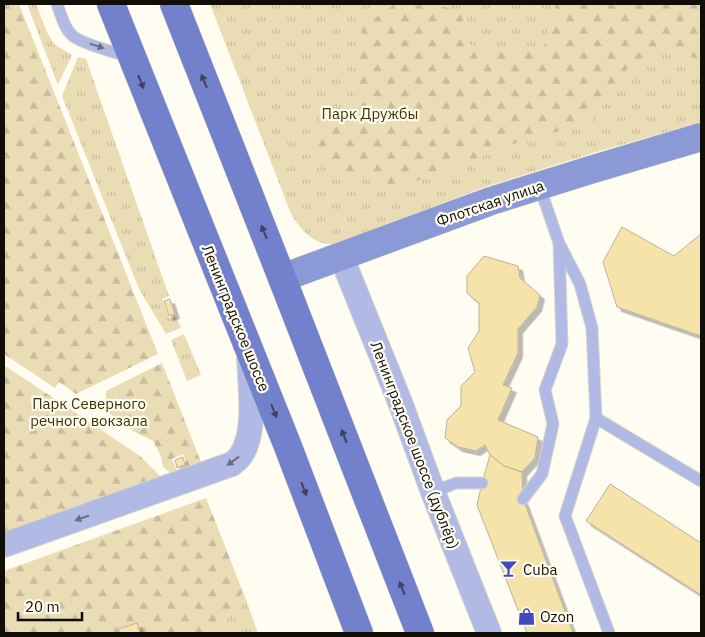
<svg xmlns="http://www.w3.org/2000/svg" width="705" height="637" font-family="'IBM Plex Sans',sans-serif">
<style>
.grass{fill:url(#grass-tufts)}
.forest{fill:url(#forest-firs)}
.building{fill:#f5e3aa;stroke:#bab29a;filter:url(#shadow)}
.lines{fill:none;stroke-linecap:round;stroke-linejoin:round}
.lane-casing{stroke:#d9d6cb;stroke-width:13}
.street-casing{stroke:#d9d6cb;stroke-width:26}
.secondary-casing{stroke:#d9d6cb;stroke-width:29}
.primary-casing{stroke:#d9d6cb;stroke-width:29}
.lane{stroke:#b0bae4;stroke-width:11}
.street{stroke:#b0bae4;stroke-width:24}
.secondary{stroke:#8c99d7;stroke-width:28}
.primary{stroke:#7381cc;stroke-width:28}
.oneway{fill:#686d80}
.oneway2{fill:#3d425f}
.labels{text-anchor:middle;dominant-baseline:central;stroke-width:4.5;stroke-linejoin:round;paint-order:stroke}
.park-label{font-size:15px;fill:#3f3304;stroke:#fffcf1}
.street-label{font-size:15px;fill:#100e06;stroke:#fffcf1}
.poi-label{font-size:15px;fill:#100e06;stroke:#fffcf1;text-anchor:start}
</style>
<defs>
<pattern id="grass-tufts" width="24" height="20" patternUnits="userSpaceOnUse" patternTransform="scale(1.25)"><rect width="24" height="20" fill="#eaddb6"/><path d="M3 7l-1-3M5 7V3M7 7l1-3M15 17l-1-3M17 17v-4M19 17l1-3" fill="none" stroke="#c8bc9b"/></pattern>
<pattern id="forest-firs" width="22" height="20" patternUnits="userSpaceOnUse" patternTransform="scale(1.25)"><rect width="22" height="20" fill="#eaddb6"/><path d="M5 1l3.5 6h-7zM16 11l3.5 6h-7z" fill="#c8bc9b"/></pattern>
<filter id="shadow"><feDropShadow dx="4.5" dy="4.5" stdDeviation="0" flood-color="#0004"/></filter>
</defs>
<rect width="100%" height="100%" fill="#fffcf1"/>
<g class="grass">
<polygon points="27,4 36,4 47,32 54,44 72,55 58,85"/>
<path d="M210,4H701V122L593,153L482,188L349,240C343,241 335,245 329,244C311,243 300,228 291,214Z"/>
<polygon points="78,57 86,59 169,296 162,299 169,318 176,316 181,328 166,334 139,289 62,96"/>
<polygon points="184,334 201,375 187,381 171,340"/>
<polygon points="243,592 258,633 220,633 230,611"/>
</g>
<g class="forest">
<polygon points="4,4 19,4 158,354 76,394 59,382 55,388 4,354"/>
<polygon points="395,4 435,4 461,12 469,44 510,52 544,46 555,10 555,4 701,4 701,59 668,52 632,61 591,123 522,141 390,191 351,172 316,164 315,131 354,95 362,27"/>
<polygon points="162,363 201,462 188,467 183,454 172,459 177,471 171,473 163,467 161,456 153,441 133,431 110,414 106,404 106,391"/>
<polygon points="4,365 140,456 161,477 4,533"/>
<polygon points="206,498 243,592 230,611 220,633 4,633 4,571"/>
</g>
<g class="building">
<polygon points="622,227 674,256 701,234 701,336 617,307 603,262"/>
<polygon points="484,256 518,266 520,278 540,295 537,307 518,329 518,353 503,385 512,388 498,420 538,437 535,458 522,472 504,466 490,455 485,445 476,451 458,447 445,438 447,420 461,406 461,386 475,372 468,348 479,331 479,303 467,293 467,276"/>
<polygon points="170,299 175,314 169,316 164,301"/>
<polygon points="490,455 504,466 522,472 523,499 573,633 527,633 477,505 482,483"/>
<polygon points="183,457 185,465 177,468 175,460"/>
<polygon points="610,484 701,543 701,595 586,521"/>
<polygon points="137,623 140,632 137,633 120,633 118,629"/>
</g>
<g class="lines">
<defs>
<g id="lane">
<path d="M57,4C61,14 64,29 73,36C82,44 117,53 130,57"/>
<polyline points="561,247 580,284 592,328 596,418 701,481"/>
<polyline points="596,418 565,516 609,633"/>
<polyline points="433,492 456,483 482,483"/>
<polyline points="523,499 542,474 553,424 545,390 562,344 559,243 539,185"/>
</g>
<g id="street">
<polyline points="341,256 400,402 433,492 489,633"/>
<path d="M4,545L232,464C239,459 243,454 246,445C255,424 250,381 249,358"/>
</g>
<polyline id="secondary" points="282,278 491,201 590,170 701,137"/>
<g id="primary">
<polyline points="111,4 287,444 359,633"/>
<polyline points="174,4 282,278 420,633"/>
</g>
</defs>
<use href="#lane" class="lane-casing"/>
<use href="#street" class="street-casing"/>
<use href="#secondary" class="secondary-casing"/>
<use href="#primary" class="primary-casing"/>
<use href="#lane" class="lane"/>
<use href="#street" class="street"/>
<use href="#secondary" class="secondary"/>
<use href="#primary" class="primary"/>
</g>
<defs><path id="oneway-solid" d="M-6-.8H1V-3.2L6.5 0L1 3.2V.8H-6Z" transform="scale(1.25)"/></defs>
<g class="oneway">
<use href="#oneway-solid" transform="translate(97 46) rotate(18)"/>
<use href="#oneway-solid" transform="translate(233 461) rotate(144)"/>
<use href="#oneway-solid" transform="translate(82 518) rotate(161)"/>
</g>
<g class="oneway2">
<use href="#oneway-solid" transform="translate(204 81) rotate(-112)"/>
<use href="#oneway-solid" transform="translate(141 82) rotate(68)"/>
<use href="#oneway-solid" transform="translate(264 232) rotate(-112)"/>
<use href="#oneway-solid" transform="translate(274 411) rotate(68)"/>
<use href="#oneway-solid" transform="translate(344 436) rotate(-111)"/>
<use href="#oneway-solid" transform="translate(304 489) rotate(69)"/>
<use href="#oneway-solid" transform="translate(402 588) rotate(-111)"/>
</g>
<defs>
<symbol id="bar-bare" viewBox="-9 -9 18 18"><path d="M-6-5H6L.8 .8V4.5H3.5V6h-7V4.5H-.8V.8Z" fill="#4249be" stroke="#fffcf1" stroke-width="2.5" paint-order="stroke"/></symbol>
<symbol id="shop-bare" viewBox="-9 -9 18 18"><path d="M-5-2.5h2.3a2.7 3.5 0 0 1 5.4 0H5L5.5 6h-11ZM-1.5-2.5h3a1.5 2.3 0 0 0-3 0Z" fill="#4249be" stroke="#fffcf1" stroke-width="2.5" paint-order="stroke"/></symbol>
</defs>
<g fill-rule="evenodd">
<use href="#bar-bare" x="496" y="556" width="25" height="25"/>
<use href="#shop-bare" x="514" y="604" width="25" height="25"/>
</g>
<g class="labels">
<g class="park-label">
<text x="370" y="113">Парк Дружбы</text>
<text x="89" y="403">Парк Северного<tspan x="89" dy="17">речного вокзала</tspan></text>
</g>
<g class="street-label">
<text transform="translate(490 203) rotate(-19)">Флотская улица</text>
<text transform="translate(236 318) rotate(68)">Ленинградское шоссе</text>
<text transform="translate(415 445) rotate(69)">Ленинградское шоссе (дублёр)</text>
</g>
<g class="poi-label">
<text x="523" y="569">Cuba</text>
<text x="540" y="616">Ozon</text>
</g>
</g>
<rect width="705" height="637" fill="none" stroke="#100e06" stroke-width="10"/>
<path d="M18 612v8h64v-8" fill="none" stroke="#100e06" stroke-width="2.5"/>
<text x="25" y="612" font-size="15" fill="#100e06" stroke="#fffcf1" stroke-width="4" paint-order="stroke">20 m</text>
</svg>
